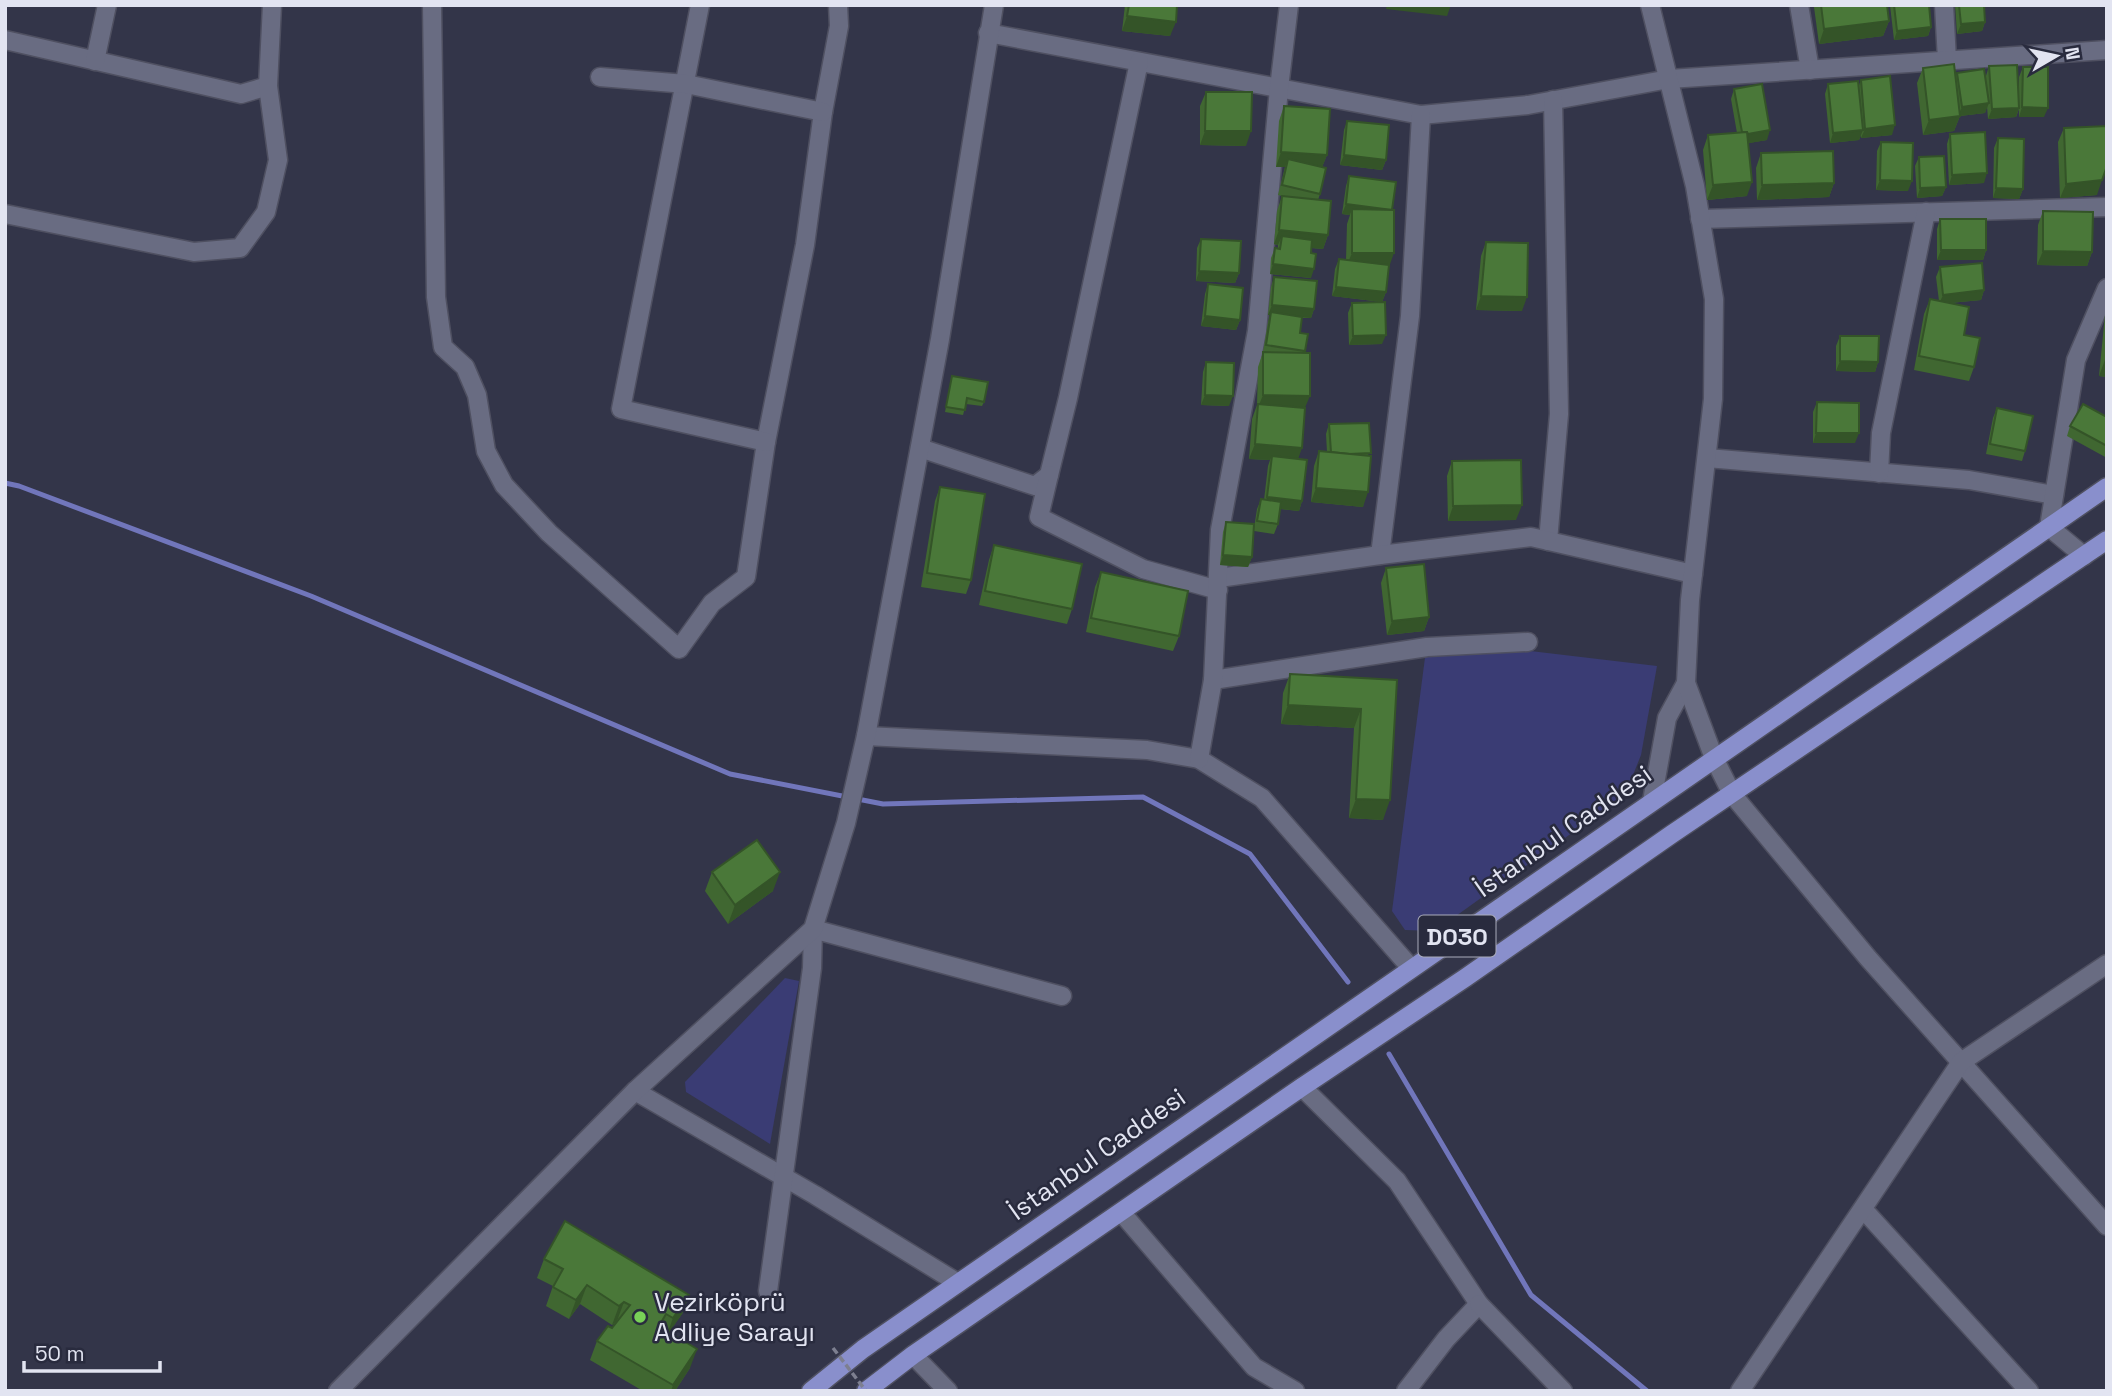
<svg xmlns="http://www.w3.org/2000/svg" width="2112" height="1396" font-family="'Space Grotesk',sans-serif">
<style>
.green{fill:#3a3c74}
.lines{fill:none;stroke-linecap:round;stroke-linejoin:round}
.stream{stroke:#7176bb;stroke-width:5}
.street-casing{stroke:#4f5061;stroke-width:21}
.secondary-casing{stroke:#4f5061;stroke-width:21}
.primary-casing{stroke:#4f5061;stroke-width:21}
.street{stroke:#696c82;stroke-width:18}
.secondary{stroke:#696c82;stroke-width:18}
.primary{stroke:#898fcc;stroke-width:18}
.path-bridge{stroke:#7d7f90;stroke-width:3.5;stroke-dasharray:7 3.5;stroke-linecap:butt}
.wall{fill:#406731}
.shaded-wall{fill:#345428}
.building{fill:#4a7839;stroke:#345428;stroke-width:2}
.poi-dot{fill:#79d157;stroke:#292b3e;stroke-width:2.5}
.labels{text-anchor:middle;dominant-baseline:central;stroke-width:5;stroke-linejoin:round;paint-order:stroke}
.shield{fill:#292b3e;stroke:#aaacbb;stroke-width:2}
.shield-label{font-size:24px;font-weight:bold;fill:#e2e4f1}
.street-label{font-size:26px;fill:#e2e4f1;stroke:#292b3e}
.poi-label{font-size:26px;fill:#e2e4f1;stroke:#292b3e;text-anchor:start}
</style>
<rect width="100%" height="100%" fill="#333549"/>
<g class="green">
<polygon points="1513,649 1657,666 1641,755 1625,795 1435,931 1405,930 1392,911 1426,650"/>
<polygon points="785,978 799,981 770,1144 686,1092 685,1082"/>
</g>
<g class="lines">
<g class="stream">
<polyline points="5,483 19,486 311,596 730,774 883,804 1143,797 1250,854 1348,982"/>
<polyline points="1389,1054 1531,1295 1647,1391"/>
</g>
<defs>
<g id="street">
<polyline points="432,5 436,297 443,347 465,367 477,395 486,451 504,485 549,533 679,649 712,603 746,577 766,442 805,245 823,112 839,26 838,5"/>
<polyline points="700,5 621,409 766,442"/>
<polyline points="1799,5 1810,70"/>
<polyline points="1944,5 1947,60"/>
<polyline points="988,33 1421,115 1528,105 1669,79 2107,50"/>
<polyline points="5,40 241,94 268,86"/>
<polyline points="95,61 107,5"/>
<polyline points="600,77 686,84 823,112"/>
<polyline points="5,214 194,252 240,248 266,212 278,160 268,86 272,5"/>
<polyline points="1700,219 2107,207"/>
<polyline points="920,448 1035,486 1049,475 1068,398 1139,62"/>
<polyline points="1707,458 1969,480 2054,495"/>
<polyline points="1879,473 1881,433 1926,212"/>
<polyline points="1049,475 1039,517 1143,569 1218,590"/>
<polyline points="1548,541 1559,414 1553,100"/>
<polyline points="1380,555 1410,316 1421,115"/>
<polyline points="2084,556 2049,527 2076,360 2107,288"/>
<polyline points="1219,578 1380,555 1531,537 1693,574"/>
<polyline points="1213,680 1427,647 1528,642"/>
<polyline points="866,736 1147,750 1199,759 1262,798 1411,968"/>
<polyline points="1199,759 1213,680 1220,530 1257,331 1279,88 1289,5"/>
<polyline points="1732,794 1868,958 2107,1226"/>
<polyline points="1652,801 1667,718 1686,683"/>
<polyline points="1302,1087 1397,1181 1479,1304 1446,1339 1406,1391"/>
<polyline points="635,1091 815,1195 958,1283"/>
<polyline points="1863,1209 2029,1391"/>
<polyline points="1121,1212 1254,1367 1295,1391"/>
<polyline points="768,1291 812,968 813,929 1062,996"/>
<polyline points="1479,1304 1563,1391"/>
<polyline points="913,1355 948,1391"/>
<polyline points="1740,1391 1961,1062 2107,964"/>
</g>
<g id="secondary">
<polyline points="1650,5 1695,186 1714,299 1713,399 1690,600 1686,683 1714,758 1732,794"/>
<polyline points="338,1391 635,1091 813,929 846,823 866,736 940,339 994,5"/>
</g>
<g id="primary">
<polyline points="811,1391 863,1349 2107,487"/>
<polyline points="866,1391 913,1355 1302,1087 1465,978 1672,834 2107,540"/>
</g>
</defs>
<use href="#street" class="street-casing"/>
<use href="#secondary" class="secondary-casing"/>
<use href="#primary" class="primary-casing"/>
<use href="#street" class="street"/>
<use href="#secondary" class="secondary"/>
<use href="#primary" class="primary"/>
<polyline class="path-bridge" points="833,1348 866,1391"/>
</g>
<g class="wall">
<polygon points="1125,5 1177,5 1170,36 1122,31"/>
<polygon points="1815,5 1887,5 1889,21 1883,36 1819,44 1814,7"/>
<polygon points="1890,5 1929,5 1931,27 1928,36 1894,40"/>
<polygon points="1955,5 1984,5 1985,22 1982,31 1957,34"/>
<polygon points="1989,66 2019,99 2019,77 2023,67 2044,117 2019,117 2019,109 2016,117 1988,119 1987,106 1985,113 1960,116 1954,131 1923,135 1917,83 1923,68 1955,78 1957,73 1986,86 1986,76"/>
<polygon points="1861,80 1892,135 1861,138 1861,135 1859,140 1830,143 1825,94 1828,84 1858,88"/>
<polygon points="1734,89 1767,140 1748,143 1747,196 1707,200 1703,150 1708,135 1737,133 1731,99"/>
<polygon points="1206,92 1246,146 1200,145 1200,106"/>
<polygon points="1284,106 1327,155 1322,167 1320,194 1318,200 1328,235 1323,249 1311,248 1311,278 1270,274 1271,258 1275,248 1278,248 1278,245 1274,244 1277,211 1282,196 1285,197 1278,195 1285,167 1276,167 1279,121"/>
<polygon points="1347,121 1386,160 1382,170 1340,165 1344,130"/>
<polygon points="2064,128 2097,195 2060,198 2058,142"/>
<polygon points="1950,134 1984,183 1949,185 1947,144"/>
<polygon points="1998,138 2023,189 2019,199 1993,198 1994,148"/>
<polygon points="1881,142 1908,191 1876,190 1877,151"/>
<polygon points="1761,153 1834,183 1829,197 1757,200 1756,168"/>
<polygon points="1919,157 1946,187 1942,196 1917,198 1915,166"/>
<polygon points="1349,176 1392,210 1389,267 1386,292 1382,302 1332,296 1335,269 1339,259 1346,260 1347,224 1350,215 1342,214 1346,186"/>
<polygon points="2043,211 2092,252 2087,266 2037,265 2038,225"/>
<polygon points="1940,219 1986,250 1983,260 1937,260 1937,229"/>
<polygon points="1201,239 1239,273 1235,283 1196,281 1197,248"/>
<polygon points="1486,242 1522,311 1476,310 1481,256"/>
<polygon points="1940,267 1984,290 1981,300 1950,303 1964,335 1974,367 1969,381 1914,370 1924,314 1930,299 1939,301 1936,277"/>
<polygon points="1274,277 1314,309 1311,318 1302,318 1300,333 1308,334 1304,353 1305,408 1298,459 1302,501 1299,511 1280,509 1278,524 1274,534 1254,531 1252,557 1248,567 1220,565 1223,532 1226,522 1254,528 1257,509 1261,499 1264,500 1268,466 1270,460 1249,459 1252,419 1257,405 1258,367 1263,352 1268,322 1270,315 1268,315 1271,287"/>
<polygon points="1208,284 1240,320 1236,330 1201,326 1205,294"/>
<polygon points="2107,294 2107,377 2099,376"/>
<polygon points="1352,303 1382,344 1349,345 1348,313"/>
<polygon points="1840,336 1878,362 1875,372 1836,371 1836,346"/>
<polygon points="1206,362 1229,406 1201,405 1203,372"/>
<polygon points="952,376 984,402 982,406 966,404 963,415 945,412"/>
<polygon points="1817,402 1855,443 1813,443 1813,412"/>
<polygon points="1997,408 2025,451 2022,461 1986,454 1993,418"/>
<polygon points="2107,417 2107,458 2067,436 2070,426"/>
<polygon points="1329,424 1370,456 1363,507 1311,502 1314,466 1319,451 1327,452 1326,434"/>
<polygon points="1452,461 1516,520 1448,521 1447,476"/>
<polygon points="940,487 971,580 966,594 921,587 935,501"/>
<polygon points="994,545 1072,609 1067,624 979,605 989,560"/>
<polygon points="1386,568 1429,617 1424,631 1387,635 1381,583"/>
<polygon points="1101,572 1179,636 1173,651 1086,632 1095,587"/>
<polygon points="1290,674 1397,680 1383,820 1349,818 1354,728 1281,724 1283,693"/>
<polygon points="712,872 773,891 728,924 705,891"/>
<polygon points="544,1259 689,1295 682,1314 669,1332 690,1368 675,1391 643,1391 590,1360 597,1341 612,1328 618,1322 612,1325 580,1304 569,1319 546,1306 553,1286 537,1278"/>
</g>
<g class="shaded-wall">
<polygon points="1387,5 1451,5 1447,16 1386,9"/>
<polygon points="1127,16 1176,22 1170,36 1122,31"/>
<polygon points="1889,21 1883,36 1819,44 1824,29"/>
<polygon points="1985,22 1982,31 1957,34 1961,24"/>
<polygon points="1931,27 1928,36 1894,40 1897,31"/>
<polygon points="1989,103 1985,113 1960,116 1954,131 1923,135 1929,120 1958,116 1962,107"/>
<polygon points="2022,107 2048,108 2044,117 2019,117"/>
<polygon points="2019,108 2016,117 1988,119 1992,109"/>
<polygon points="1895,125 1892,135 1861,138 1865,129"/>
<polygon points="1770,130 1767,140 1739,145 1742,135"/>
<polygon points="1863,130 1859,140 1830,143 1833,133"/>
<polygon points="1205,131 1251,131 1246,146 1200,145"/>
<polygon points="1281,152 1327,155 1321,170 1288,159 1285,167 1276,167"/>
<polygon points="1344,155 1386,160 1382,170 1340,165"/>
<polygon points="1987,173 1984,183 1949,185 1952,175"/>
<polygon points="1880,180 1912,181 1908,191 1876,190"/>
<polygon points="2102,180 2097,195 2060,198 2066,184"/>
<polygon points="1752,182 1747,196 1707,200 1713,185"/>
<polygon points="1834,183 1829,197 1757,200 1762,185"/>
<polygon points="1946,187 1942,196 1917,198 1920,188"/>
<polygon points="1996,188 2023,189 2019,199 1993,198"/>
<polygon points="1346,204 1392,210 1352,209 1350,215 1342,214"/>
<polygon points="1279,230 1328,235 1323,249 1281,245 1282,236 1278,245 1274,244"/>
<polygon points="1941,250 1986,250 1983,260 1937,260"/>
<polygon points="2043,251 2092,252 2087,266 2037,265"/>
<polygon points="1352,253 1394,253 1389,267 1346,267"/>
<polygon points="1273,264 1314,269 1311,278 1270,274"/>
<polygon points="1199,271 1239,273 1235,283 1196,281"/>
<polygon points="1336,287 1386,292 1382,302 1332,296"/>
<polygon points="1984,290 1981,300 1939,304 1943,295"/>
<polygon points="1481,296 1527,297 1522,311 1476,310"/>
<polygon points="1272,305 1314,309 1311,318 1268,315"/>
<polygon points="1205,316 1240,320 1236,330 1201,326"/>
<polygon points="1386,335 1382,344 1349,345 1353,336"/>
<polygon points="2106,357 2107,377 2099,376"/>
<polygon points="1840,361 1878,362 1875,372 1836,371"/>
<polygon points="1205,395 1233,396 1229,406 1201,405"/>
<polygon points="1263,395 1310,396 1304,410 1257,410"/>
<polygon points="1816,433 1859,433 1855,443 1813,443"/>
<polygon points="1255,444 1302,448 1297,462 1272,456 1270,460 1249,459"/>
<polygon points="1316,488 1368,492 1363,507 1311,502"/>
<polygon points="1267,497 1302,501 1299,511 1264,507"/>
<polygon points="1522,505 1516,520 1448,521 1453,506"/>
<polygon points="1223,555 1252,557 1248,567 1220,565"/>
<polygon points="1429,617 1424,631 1387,635 1392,621"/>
<polygon points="1288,705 1361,709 1354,728 1281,724"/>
<polygon points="1356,799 1390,800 1383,820 1349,818"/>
<polygon points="780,872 773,891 728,924 735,905"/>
<polygon points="587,1285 580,1304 569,1319 576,1300"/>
<polygon points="689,1295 682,1314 666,1337 673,1318"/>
<polygon points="624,1302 617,1321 612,1325 619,1306"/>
<polygon points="697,1349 690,1368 675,1391 671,1391 673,1385"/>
</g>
<g class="building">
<polygon points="1129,5 1177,5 1176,22 1127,16"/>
<polygon points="1821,5 1887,5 1889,21 1824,29"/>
<polygon points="1894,5 1929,5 1931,27 1897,31"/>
<polygon points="1959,5 1984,5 1985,22 1961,24"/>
<polygon points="1954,64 1960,116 1929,120 1923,68"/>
<polygon points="2017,65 2019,108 1992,109 1989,66"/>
<polygon points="2023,67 2048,67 2048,108 2022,107"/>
<polygon points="1984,69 1989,103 1962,107 1957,73"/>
<polygon points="1890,76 1895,125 1865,129 1861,80"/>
<polygon points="1858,81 1863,130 1833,133 1828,84"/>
<polygon points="1762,84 1770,130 1748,134 1747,132 1742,132 1734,89"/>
<polygon points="1206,92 1252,92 1251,131 1205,131"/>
<polygon points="1284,106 1330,109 1327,155 1281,152"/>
<polygon points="1347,121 1389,125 1386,160 1344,155"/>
<polygon points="2107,126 2107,166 2102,180 2066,184 2064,128"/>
<polygon points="1747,132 1752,182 1713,185 1708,135"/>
<polygon points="1985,132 1987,173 1952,175 1950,134"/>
<polygon points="1998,138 2024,139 2023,189 1996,188"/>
<polygon points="1881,142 1913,143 1912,181 1880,180"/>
<polygon points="1833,151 1834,183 1762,185 1761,153"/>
<polygon points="1944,156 1946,187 1920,188 1919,157"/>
<polygon points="1288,159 1326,168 1320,194 1282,185"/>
<polygon points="1349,176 1396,182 1392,210 1346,204"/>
<polygon points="1282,196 1331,201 1328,235 1279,230"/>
<polygon points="1352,209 1394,210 1394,253 1352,253"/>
<polygon points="2043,211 2093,212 2092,252 2043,251"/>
<polygon points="1940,219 1986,219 1986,250 1941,250"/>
<polygon points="1282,236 1312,240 1311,253 1316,254 1314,269 1273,264 1275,248 1280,249"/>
<polygon points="1201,239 1241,241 1239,273 1199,271"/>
<polygon points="1486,242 1528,243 1527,297 1481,296"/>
<polygon points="1339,259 1389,265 1386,292 1336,287"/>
<polygon points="1982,263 1984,290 1943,295 1940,267"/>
<polygon points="1274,277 1317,281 1314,309 1272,305"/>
<polygon points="1208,284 1243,288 1240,320 1205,316"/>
<polygon points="1930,299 1969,307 1964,335 1980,338 1974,367 1919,356"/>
<polygon points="1385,302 1386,335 1353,336 1352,303"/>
<polygon points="1271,312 1302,317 1300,333 1308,334 1305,351 1266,345"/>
<polygon points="1840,336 1879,336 1878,362 1840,361"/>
<polygon points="1263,352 1310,353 1310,396 1263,395"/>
<polygon points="1206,362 1234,363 1233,396 1205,395"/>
<polygon points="952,376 988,382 984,402 967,398 965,410 946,407"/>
<polygon points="1817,402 1859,403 1859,433 1816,433"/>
<polygon points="1258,404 1305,408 1302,448 1255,444"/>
<polygon points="2083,404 2107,417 2107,446 2070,426"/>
<polygon points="1997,408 2033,416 2025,451 1990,444"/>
<polygon points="1369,423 1371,453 1349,454 1331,452 1329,424"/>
<polygon points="1319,451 1371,456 1368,492 1316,488"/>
<polygon points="1272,456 1307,460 1302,501 1267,497"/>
<polygon points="1521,460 1522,505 1453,506 1452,461"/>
<polygon points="940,487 985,494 971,580 927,573"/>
<polygon points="1261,499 1281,502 1278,524 1257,521"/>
<polygon points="1226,522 1254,524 1252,557 1223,555"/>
<polygon points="994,545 1082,564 1072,609 985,591"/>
<polygon points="1424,564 1429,617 1392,621 1386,568"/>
<polygon points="1101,572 1188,591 1179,636 1091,618"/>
<polygon points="1290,674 1397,680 1390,800 1356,799 1361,709 1288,705"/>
<polygon points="757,840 780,872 735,905 712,872"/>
<polygon points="565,1221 689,1295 673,1318 666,1314 659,1326 697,1349 673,1385 597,1341 608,1326 612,1328 630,1305 624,1302 619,1306 587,1285 576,1300 553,1287 563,1269 544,1259"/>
</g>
<circle class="poi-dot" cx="640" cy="1317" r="7"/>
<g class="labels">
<rect class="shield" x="1418.5" y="915.5" width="77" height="41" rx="5"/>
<g class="shield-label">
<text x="1457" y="936">D030</text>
</g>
<g class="street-label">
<text transform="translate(1563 831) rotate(-35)">İstanbul Caddesi</text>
<text transform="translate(1097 1154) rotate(-35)">İstanbul Caddesi</text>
</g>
<g class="poi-label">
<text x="654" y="1302">Vezirköprü<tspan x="654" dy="30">Adliye Sarayı</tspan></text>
</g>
</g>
<rect width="2112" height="1396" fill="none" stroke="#e2e4f1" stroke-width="14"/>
<g transform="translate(2056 56) rotate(81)" stroke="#292b3e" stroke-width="5" paint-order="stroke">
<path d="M0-5L12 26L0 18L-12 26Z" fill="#e2e4f1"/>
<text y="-10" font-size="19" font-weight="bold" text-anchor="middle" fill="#e2e4f1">N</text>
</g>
<path d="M24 1361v10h136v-10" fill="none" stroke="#e2e4f1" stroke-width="3.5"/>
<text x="35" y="1361" font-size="21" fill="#e2e4f1" stroke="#292b3e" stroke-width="5" paint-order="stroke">50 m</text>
</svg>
